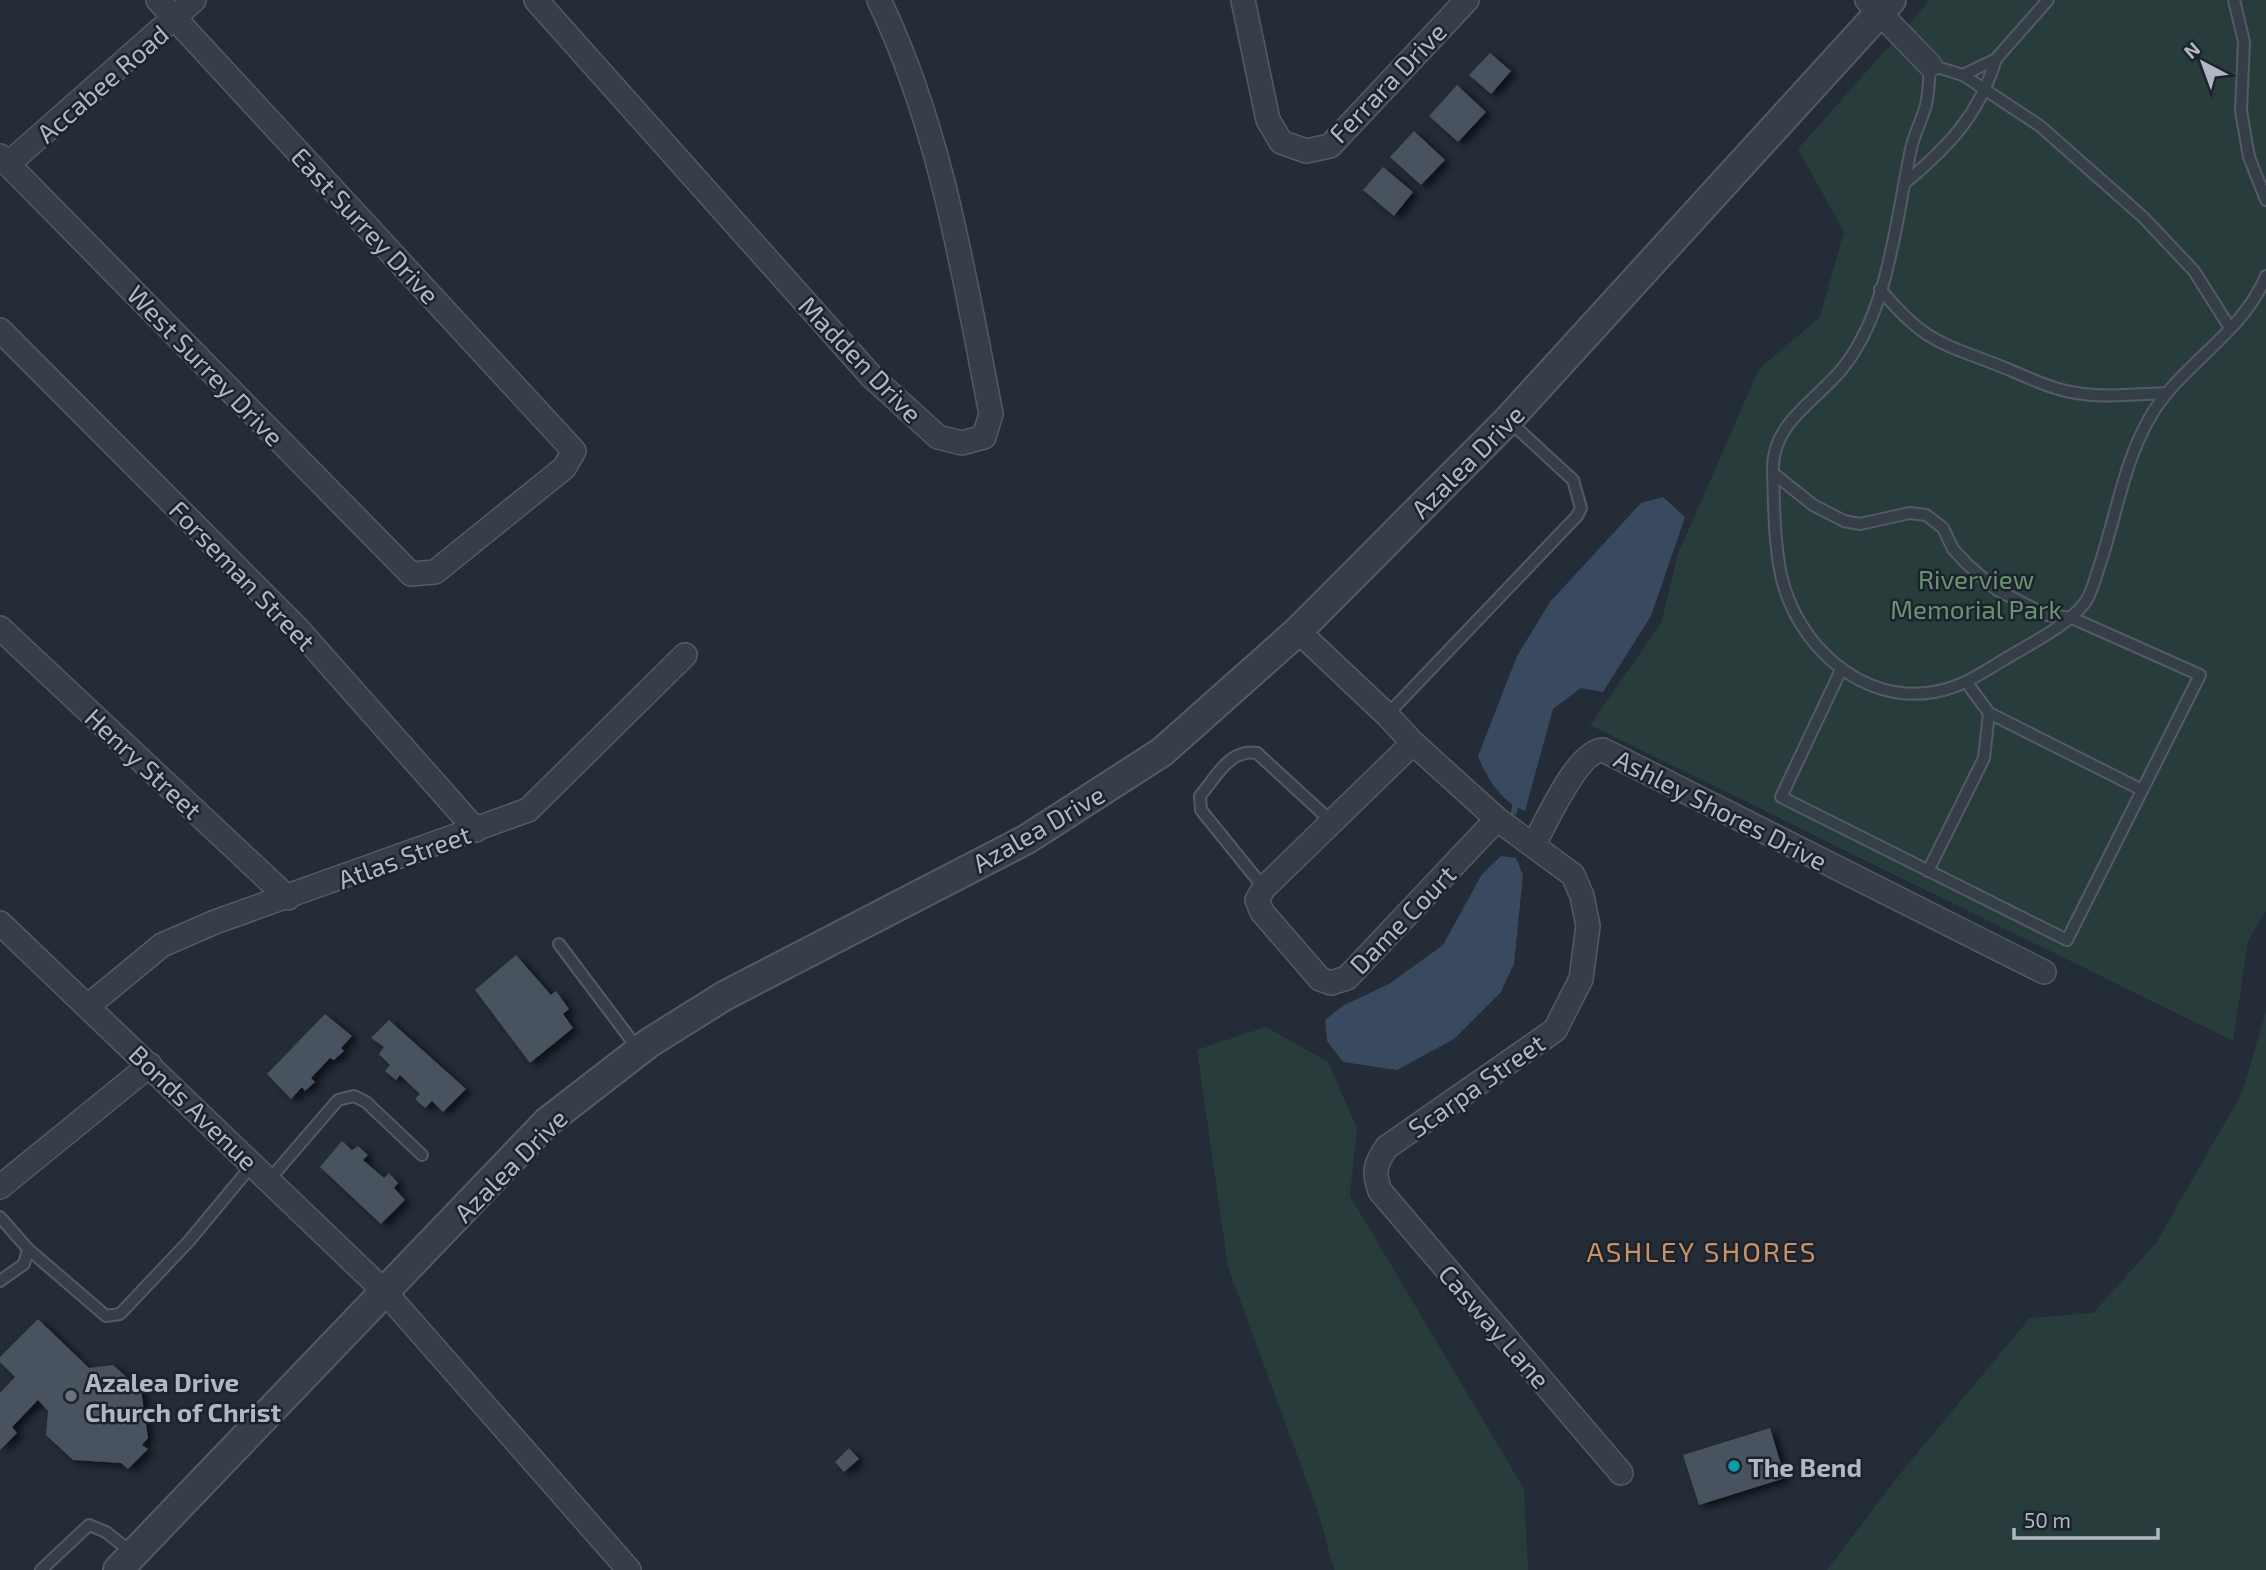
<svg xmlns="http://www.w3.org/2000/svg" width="2266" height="1570" font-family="'Exo 2',sans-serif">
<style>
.green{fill:#293c3c}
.water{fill:#394960}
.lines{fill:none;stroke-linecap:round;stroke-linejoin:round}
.stream{stroke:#394960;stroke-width:6}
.building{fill:#495361;filter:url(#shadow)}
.service-casing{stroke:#545b66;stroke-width:14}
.minor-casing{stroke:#545b66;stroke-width:26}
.tertiary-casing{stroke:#545b66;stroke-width:32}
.service{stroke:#363e48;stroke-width:10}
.minor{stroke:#363e48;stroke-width:23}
.tertiary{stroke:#363e48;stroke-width:28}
.worship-dot{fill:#6b7280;stroke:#1c232d;stroke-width:2.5}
.culture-dot{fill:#0f9aa8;stroke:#1c232d;stroke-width:2.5}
.labels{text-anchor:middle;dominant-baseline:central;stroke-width:5;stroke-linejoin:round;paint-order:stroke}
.street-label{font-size:26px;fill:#b1b8c4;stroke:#1c232d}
.park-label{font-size:26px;fill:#6a9373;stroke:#1c232d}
.poi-label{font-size:26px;font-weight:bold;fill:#b1b8c4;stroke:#1c232d;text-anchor:start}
.neighbourhood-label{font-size:28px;letter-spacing:2px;fill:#cb9165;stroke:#1c232d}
</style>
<defs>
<filter id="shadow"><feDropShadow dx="6" dy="3.5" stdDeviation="3.5" flood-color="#0009"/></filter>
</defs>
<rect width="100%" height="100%" fill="#232c37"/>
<g class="green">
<polygon points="1930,0 2266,0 2266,911 2248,941 2233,1041 1590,725 1661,623 1678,554 1759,369 1820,317 1844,232 1798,149"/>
<polygon points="2266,1011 2266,1570 1827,1570 1903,1470 2030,1318 2093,1313 2156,1243 2242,1093"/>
<polygon points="1266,1027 1328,1062 1357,1128 1350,1196 1524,1489 1528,1570 1334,1570 1318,1512 1228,1267 1197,1050"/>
</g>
<g class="water">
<path d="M1663,497L1685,517L1651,616L1603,692L1581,688L1553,709L1525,811C1501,802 1487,778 1478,756L1517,656L1550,602L1641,503Z"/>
<polygon points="1501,856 1516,858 1523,875 1514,964 1501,992 1454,1039 1397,1070 1343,1062 1327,1041 1325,1020 1344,1005 1389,984 1443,945 1482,874"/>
</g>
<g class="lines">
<polyline class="stream" points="1514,812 1515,807"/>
</g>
<g class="building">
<polygon points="1490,53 1511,71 1491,94 1469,75"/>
<polygon points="1457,85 1486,112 1458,142 1429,116"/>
<polygon points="1414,131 1445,160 1421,185 1390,157"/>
<polygon points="1383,167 1413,192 1394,216 1363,190"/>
<polygon points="516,955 551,995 556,991 569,1009 563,1014 573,1028 530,1063 475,990"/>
<polygon points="325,1014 352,1036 341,1048 344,1051 334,1060 330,1058 311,1078 315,1082 305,1091 302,1087 291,1099 267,1074"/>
<polygon points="389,1020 466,1089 443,1112 432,1101 425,1108 415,1099 420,1094 400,1075 396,1080 385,1071 390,1065 379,1054 384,1047 371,1038"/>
<polygon points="342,1141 352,1150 358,1146 368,1155 363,1160 384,1178 389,1173 398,1183 394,1188 405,1200 381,1224 320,1167"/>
<polygon points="38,1319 89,1368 113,1365 141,1390 148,1438 142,1445 148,1449 128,1469 121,1463 73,1460 46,1435 48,1411 38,1400 12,1427 17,1433 0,1450 0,1393 15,1377 0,1362 0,1357"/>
<polygon points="1770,1428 1785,1478 1699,1505 1683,1455"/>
<polygon points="849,1448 859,1459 844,1472 835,1462"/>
</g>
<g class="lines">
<defs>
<g id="service">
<polyline points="2234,0 2244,42 2241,111 2249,157 2266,200"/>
<polyline points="1963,75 1996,59 2048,0"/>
<path d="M1905,183C1949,146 1979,115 1996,59"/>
<path d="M1880,289C1928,347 1945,343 2010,370C2031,379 2052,389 2076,393C2106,398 2137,394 2167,393"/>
<path d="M2230,328L2194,271L2143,217L2040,126L1963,75L1930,65C1929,78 1929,92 1926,105C1922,120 1914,134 1911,149C1896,218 1889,312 1842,369C1817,400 1772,423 1773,469C1774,503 1774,541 1781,575C1796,643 1860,705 1934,692C1959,688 1979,675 2000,662C2026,646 2070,625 2086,601C2093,590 2096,575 2100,564C2116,516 2124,463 2149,419C2179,365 2242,335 2266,276"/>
<polyline points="1773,473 1813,505 1844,521 1860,524 1910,513 1926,515 1943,528 1953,549 1967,564 1997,590 2047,615 2072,618 2200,675 2067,940 1781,797 1841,670"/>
<polyline points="1967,683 1989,713 2142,790"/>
<polyline points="1387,715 1577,516 1581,508 1573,480 1509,421"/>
<polyline points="1928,871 1984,758 1989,713"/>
<path d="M1264,888L1201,810L1200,796C1216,777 1230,748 1257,753L1332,822"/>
<polyline points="559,944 638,1049"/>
<polyline points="269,1180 338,1100 354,1096 366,1102 422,1155"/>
<polyline points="0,1217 28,1249 24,1264 0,1281"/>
<polyline points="28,1249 106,1316 120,1314 189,1241 253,1164"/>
<polyline points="41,1570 89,1525 106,1532 131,1552"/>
</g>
<g id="minor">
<path d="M536,0L872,377L938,437L962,443L984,437L991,414C964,275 941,129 879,0"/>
<polyline points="1243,0 1268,120 1281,142 1306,151 1330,146 1467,0"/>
<polyline points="1867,0 1930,65"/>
<polyline points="0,156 411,574 435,572 564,468 574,451 158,0"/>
<polyline points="8,164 194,0"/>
<polyline points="0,330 298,629 476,830"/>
<polyline points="0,628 288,898"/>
<path d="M1298,631L1387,715L1413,743L1497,819L1573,875L1582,896L1588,926L1581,979L1555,1030L1387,1147C1375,1163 1373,1173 1380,1191L1621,1473"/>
<polyline points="1413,743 1264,888 1257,900 1262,912 1320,979 1331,983 1347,978 1497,819"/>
<path d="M1534,844C1547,821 1577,751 1603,750L2044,972"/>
<polyline points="0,923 386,1293 629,1570"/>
<polyline points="88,1006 162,945 215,922 528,810 685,655"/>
<polyline points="0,1187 150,1065"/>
</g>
<polyline id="tertiary" points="118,1570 547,1122 649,1043 724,996 1027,839 1162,752 1298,631 1508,420 1891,0"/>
</defs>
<use href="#service" class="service-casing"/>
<use href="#minor" class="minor-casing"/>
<use href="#tertiary" class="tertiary-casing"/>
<use href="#service" class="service"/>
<use href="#minor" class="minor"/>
<use href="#tertiary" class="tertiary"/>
</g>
<circle class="worship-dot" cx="71" cy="1396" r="7"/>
<circle class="culture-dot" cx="1734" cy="1466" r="7"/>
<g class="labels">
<g class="street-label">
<text transform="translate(1387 82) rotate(-46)">Ferrara Drive</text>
<text transform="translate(102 83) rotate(-41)">Accabee Road</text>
<text transform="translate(366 225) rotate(47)">East Surrey Drive</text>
<text transform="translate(861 359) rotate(46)">Madden Drive</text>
<text transform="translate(206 365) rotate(46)">West Surrey Drive</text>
<text transform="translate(1467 461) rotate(-45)">Azalea Drive</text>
<text transform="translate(243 575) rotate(46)">Forseman Street</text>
<text transform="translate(144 763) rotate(43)">Henry Street</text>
<text transform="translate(1721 809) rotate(27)">Ashley Shores Drive</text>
<text transform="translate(1038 828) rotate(-30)">Azalea Drive</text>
<text transform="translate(404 856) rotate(-20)">Atlas Street</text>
<text transform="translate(1402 919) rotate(-46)">Dame Court</text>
<text transform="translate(1476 1085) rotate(-35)">Scarpa Street</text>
<text transform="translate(194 1107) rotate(44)">Bonds Avenue</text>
<text transform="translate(510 1165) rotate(-45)">Azalea Drive</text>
<text transform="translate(1495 1326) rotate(49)">Casway Lane</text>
</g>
<g class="park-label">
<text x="1976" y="578">Riverview<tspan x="1976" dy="30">Memorial Park</tspan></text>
</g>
<g class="poi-label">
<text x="85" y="1381">Azalea Drive<tspan x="85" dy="30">Church of Christ</tspan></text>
<text x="1748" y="1466">The Bend</text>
</g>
<g class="neighbourhood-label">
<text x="1702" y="1251">ASHLEY SHORES</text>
</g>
</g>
<g transform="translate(2203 63) rotate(319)" stroke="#1c232d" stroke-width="5" paint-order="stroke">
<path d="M0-5L12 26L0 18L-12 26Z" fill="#b1b8c4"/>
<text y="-10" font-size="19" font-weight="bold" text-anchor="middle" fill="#b1b8c4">N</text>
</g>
<path d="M2014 1528v10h144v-10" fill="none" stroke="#b1b8c4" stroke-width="3.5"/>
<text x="2024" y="1528" font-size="21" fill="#b1b8c4" stroke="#1c232d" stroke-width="5" paint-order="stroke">50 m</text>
</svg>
